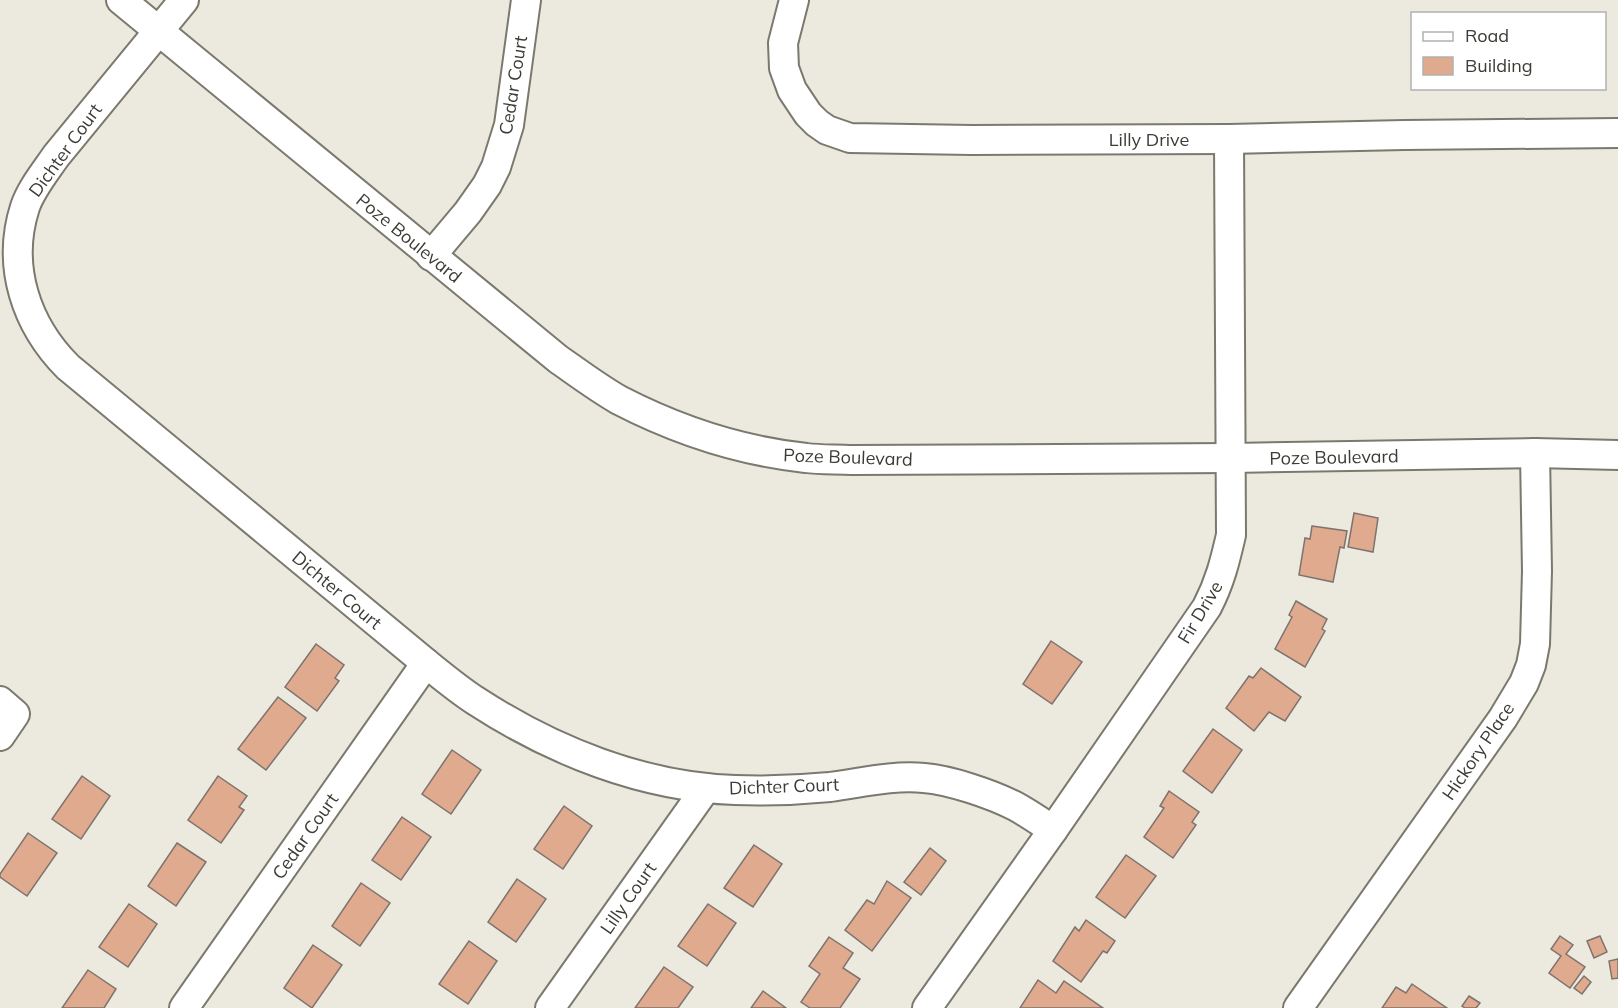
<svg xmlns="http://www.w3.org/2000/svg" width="1618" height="1008" font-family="Mulish,sans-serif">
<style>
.building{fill:#dfaa8d;stroke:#7e736e;stroke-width:1.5}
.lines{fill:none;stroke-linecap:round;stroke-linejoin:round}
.street-casing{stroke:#7b796e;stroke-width:32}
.street{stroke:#fff;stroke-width:28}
.labels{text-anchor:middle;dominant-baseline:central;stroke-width:6;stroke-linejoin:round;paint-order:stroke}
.street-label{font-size:18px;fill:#3c3b36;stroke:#fff}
</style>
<rect width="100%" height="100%" fill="#ece9de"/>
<g class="building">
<polygon points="1354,513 1378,518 1373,552 1348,547"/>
<polygon points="1312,526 1347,531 1344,548 1340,547 1333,582 1299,575 1305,538 1310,539"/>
<polygon points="1296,601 1327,619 1322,629 1325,631 1305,667 1275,649 1292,617 1289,615"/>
<polygon points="1051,641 1082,662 1052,704 1023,684"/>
<polygon points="316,644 344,665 335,678 339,681 317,711 285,687"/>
<polygon points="1261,668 1301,697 1285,721 1269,712 1254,731 1226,708 1249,676 1253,678"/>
<polygon points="278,697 306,718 266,770 238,749"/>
<polygon points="1213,729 1242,750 1212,793 1183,771"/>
<polygon points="452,750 481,770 451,814 422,794"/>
<polygon points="82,776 110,796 81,839 52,819"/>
<polygon points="218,776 247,796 239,807 244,810 221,843 188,820"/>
<polygon points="1169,791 1199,812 1192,822 1196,825 1173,858 1144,837 1164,808 1160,806"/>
<polygon points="564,806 592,826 563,869 534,849"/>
<polygon points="402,817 431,837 401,880 372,860"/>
<polygon points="28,833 57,853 27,896 0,877 0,874"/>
<polygon points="177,843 206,862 176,906 148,886"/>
<polygon points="754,845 782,864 753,907 724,888"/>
<polygon points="930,848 946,861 921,895 904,882"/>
<polygon points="1126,855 1156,876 1125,918 1096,897"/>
<polygon points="517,879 546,899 516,942 488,922"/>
<polygon points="887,881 911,898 872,951 845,930 867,900 874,904"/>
<polygon points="361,883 390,903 360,946 332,926"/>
<polygon points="129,904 157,924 128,967 99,947"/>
<polygon points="708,904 736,923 707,966 678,946"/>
<polygon points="1086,920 1115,941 1107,953 1103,951 1081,982 1053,961 1075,927 1079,931"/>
<polygon points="1560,936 1573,945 1566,954 1585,967 1570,988 1549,973 1561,956 1551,949"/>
<polygon points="1600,936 1607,952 1594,958 1587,941"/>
<polygon points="829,937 853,953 843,968 860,979 840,1008 810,1008 801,1002 820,974 809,966"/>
<polygon points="469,941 497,961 468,1004 439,984"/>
<polygon points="313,945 342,965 312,1008 284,988"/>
<polygon points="1618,959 1618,979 1618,978 1612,979 1609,961"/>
<polygon points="664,967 693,987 678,1008 635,1008"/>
<polygon points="88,970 116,989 104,1008 62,1008"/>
<polygon points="1584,976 1591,982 1582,994 1574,988"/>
<polygon points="1038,980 1056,993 1064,981 1103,1008 1020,1008"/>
<polygon points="1412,984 1447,1008 1382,1008 1396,987 1406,993"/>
<polygon points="763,991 786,1008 751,1008"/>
<polygon points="1469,996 1480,1003 1476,1008 1465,1008 1462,1006"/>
</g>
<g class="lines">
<defs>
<g id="street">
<path d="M121,0L558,359C578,373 598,388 619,400C677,430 741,451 806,458C821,460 837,459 852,460L1232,458L1535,453L1618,455"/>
<path d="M184,0L56,156C45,172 31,189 25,207C6,266 26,325 68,367L426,663C442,676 459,690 476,701C553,751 643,787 735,790C766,791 799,790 830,787C861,783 892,775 924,778C950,780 991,794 1015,806C1028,813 1041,822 1053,830"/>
<polyline points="794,0 783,43 784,68 792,90 808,114 817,123 827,130 850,138 972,140 1229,139 1404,135 1618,133"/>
<polyline points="431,256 468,212 487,185 496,167 509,125 526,0"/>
<polyline points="0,701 15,714 0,736"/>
<polyline points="184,1008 426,663"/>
<polyline points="550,1008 706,788"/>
<path d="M927,1008L1053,830L1207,607C1220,582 1225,561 1231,535L1229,139"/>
<polyline points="1298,1008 1503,718 1524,683 1531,665 1535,644 1537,571 1535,453"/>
</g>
</defs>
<use href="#street" class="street-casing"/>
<use href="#street" class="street"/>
</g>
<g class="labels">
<g class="street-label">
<text transform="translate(513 85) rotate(-81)">Cedar Court</text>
<text x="1149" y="139">Lilly Drive</text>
<text transform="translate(65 150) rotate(-54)">Dichter Court</text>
<text transform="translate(409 238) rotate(39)">Poze Boulevard</text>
<text transform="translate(848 457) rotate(2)">Poze Boulevard</text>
<text transform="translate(1334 457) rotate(-1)">Poze Boulevard</text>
<text transform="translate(337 590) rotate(40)">Dichter Court</text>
<text transform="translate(1200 612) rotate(-59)">Fir Drive</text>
<text transform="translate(1478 751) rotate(-56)">Hickory Place</text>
<text transform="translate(784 786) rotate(-2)">Dichter Court</text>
<text transform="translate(305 836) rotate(-55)">Cedar Court</text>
<text transform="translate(628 898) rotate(-55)">Lilly Court</text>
</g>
</g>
<rect x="1411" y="12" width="195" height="78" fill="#ffffff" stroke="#b1b1af" stroke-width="1.5"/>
<rect x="1423" y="32" width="30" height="9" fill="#ffffff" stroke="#b1b1af" stroke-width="1.5"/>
<text x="1465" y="42" font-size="18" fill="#3c3b36">Road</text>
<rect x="1423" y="57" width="30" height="18" fill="#dfaa8d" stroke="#b1b1af" stroke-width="1.5"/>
<text x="1465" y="72" font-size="18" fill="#3c3b36">Building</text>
</svg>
